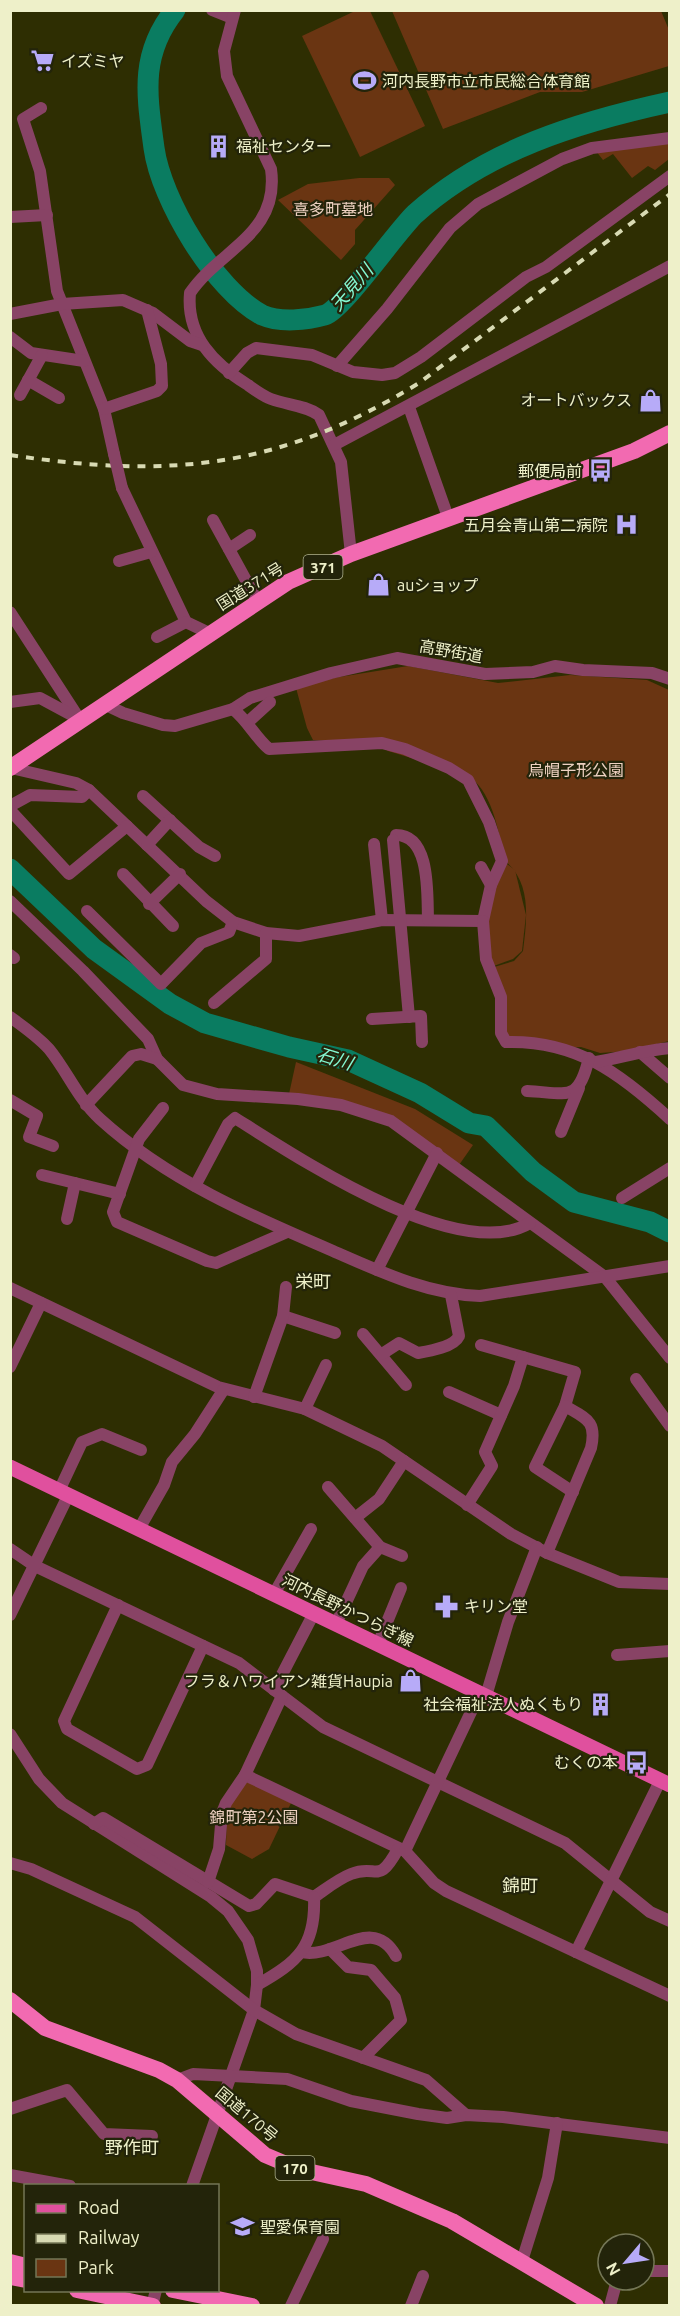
<svg xmlns="http://www.w3.org/2000/svg" width="680" height="2316" font-family="Ubuntu,'Noto Sans JP',sans-serif">
<style>
.green{fill:#6a3512}
.lines{fill:none;stroke-linecap:round;stroke-linejoin:round}
.river{stroke:#0a7c61;stroke-width:21}
.minor{stroke:#884365;stroke-width:12}
.major{stroke:#e0509e;stroke-width:15}
.highway{stroke:#f26ab1;stroke-width:16}
.rail{stroke:#d8dab3;stroke-width:4;stroke-dasharray:8 8;stroke-linecap:butt}
.minor-bridge{stroke:#884365;stroke-width:12}
.labels{text-anchor:middle;dominant-baseline:central;stroke-width:4.5;stroke-linejoin:round;paint-order:stroke}
.shield{fill:#23240a;stroke:#b1b390;stroke-width:1.5}
.shield-label{font-size:15px;font-weight:bold;fill:#eef0c9}
.poi-label{font-size:16px;fill:#eef0c9;stroke:#23240a;text-anchor:start}
.park-label{font-size:16px;fill:#eed1c1;stroke:#23240a}
.street-label{font-size:16px;fill:#eef0c9;stroke:#23240a}
.water-label{font-size:18px;font-style:italic;fill:#85f8d3;stroke:#23240a}
.neighbourhood-label{font-size:18px;fill:#eef0c9;stroke:#23240a}
</style>
<rect width="100%" height="100%" fill="#2e2e02"/>
<g class="green">
<polygon points="355,11 370,11 425,126 360,157 302,36"/>
<polygon points="392,11 661,11 669,30 669,66 582,92 540,92 443,129"/>
<polygon points="669,142 669,159 655,170 648,166 632,178 613,154 603,160 596,151"/>
<polygon points="359,178 389,178 395,185 355,230 355,244 341,260 278,200 308,184"/>
<path d="M408,666L498,683L570,675L647,680L669,690V1041L628,1051L600,1053L581,1047L539,1049L507,1043L491,968L514,961L523,951C527,919 532,882 504,860C500,836 493,795 472,779C462,772 404,756 388,751L378,743L313,740L307,728L296,688L327,679Z"/>
<polygon points="503,861 515,870 526,915 522,951 513,959 491,967 485,923"/>
<polygon points="296,1062 415,1109 473,1145 459,1165 393,1118 289,1094"/>
<polygon points="249,1782 291,1803 269,1849 252,1859 226,1845 227,1809 245,1783"/>
</g>
<g class="lines">
<g class="river">
<path d="M175,10C139,55 147,96 154,148C161,200 215,290 262,315C280,323 307,320 325,315C342,310 396,232 415,214C486,150 578,122 670,102"/>
<polyline points="10,869 94,949 170,1004 205,1023 289,1047 348,1060 420,1093 469,1123 486,1126 533,1172 574,1202 650,1222 670,1232"/>
</g>
<g class="minor">
<polyline points="212,10 232,18"/>
<path d="M235,10L224,51L227,76L271,169C280,234 220,249 190,293C186,336 214,364 248,385C255,390 263,396 271,399C287,405 305,405 319,415L341,462L351,554"/>
<polyline points="41,108 23,119 40,171 57,291 104,409 114,454"/>
<polyline points="10,217 47,215"/>
<polyline points="10,314 62,304 123,300 153,313 190,341 202,345"/>
<polyline points="10,337 31,353 84,361"/>
<polyline points="337,366 387,309 450,228 478,204 562,159 592,148 670,138"/>
<polyline points="229,373 247,353 256,348 312,355 353,372 382,375 395,373 421,357 526,277 546,267 670,176"/>
<polyline points="28,380 59,398"/>
<polyline points="20,395 42,355"/>
<polyline points="409,407 449,520"/>
<polyline points="104,409 157,391 162,386 161,364 147,310"/>
<polyline points="334,445 670,266"/>
<polyline points="122,488 186,622 209,633"/>
<polyline points="213,520 258,602"/>
<polyline points="229,549 250,535"/>
<polyline points="119,561 151,552"/>
<polyline points="10,612 80,720"/>
<polyline points="157,637 186,622"/>
<polyline points="10,702 40,698 79,719"/>
<polyline points="104,704 123,713 163,725 175,726 233,709 250,698 331,673 397,658 485,674 533,672 555,666 583,670 652,673 670,679"/>
<polyline points="248,722 270,702"/>
<path d="M11,768L76,783L89,790L206,901L233,922L266,933L299,936L382,920L483,921L491,885L502,861L489,822L468,780L449,768L405,749L382,743L269,749C255,737 248,721 233,709"/>
<polyline points="143,796 199,847 215,856"/>
<polyline points="10,806 30,795 82,797 89,790"/>
<polyline points="10,810 69,874 127,826"/>
<path d="M396,835C431,835 427,895 428,919"/>
<polyline points="393,840 409,1017"/>
<polyline points="374,844 382,920"/>
<polyline points="147,845 170,820"/>
<polyline points="481,867 491,885"/>
<polyline points="123,874 173,926"/>
<polyline points="10,901 83,971 148,1039 157,1059 183,1085 217,1094 298,1099 341,1105 391,1121 605,1277 670,1358"/>
<polyline points="149,904 180,874"/>
<polyline points="87,911 161,984 201,943 229,932 233,922"/>
<path d="M483,921L486,959L501,997V1033L506,1042C576,1040 620,1073 670,1119"/>
<polyline points="10,955 14,958"/>
<polyline points="214,1003 266,959 266,933"/>
<path d="M10,1017C24,1027 37,1036 49,1049C67,1071 78,1099 100,1119C167,1180 251,1216 333,1251C381,1272 427,1294 480,1296L670,1266"/>
<polyline points="372,1019 421,1016 422,1042"/>
<polyline points="640,1052 670,1078"/>
<path d="M596,1062C621,1058 644,1050 670,1048"/>
<path d="M527,1091C568,1093 578,1103 589,1058"/>
<polyline points="10,1100 37,1116 29,1137 53,1146"/>
<polyline points="86,1105 132,1056 141,1054 157,1059"/>
<polyline points="163,1108 139,1139 113,1212 117,1222 207,1261 216,1263 287,1232"/>
<polyline points="561,1132 579,1088"/>
<polyline points="42,1175 120,1194"/>
<path d="M195,1186L228,1124L235,1118C297,1157 458,1265 530,1223"/>
<polyline points="622,1198 670,1168"/>
<polyline points="67,1219 75,1183"/>
<polyline points="377,1270 437,1153"/>
<polyline points="10,1288 218,1387 305,1409 382,1446 511,1534 547,1553 619,1582 670,1584"/>
<polyline points="283,1316 335,1333"/>
<polyline points="363,1334 406,1385"/>
<polyline points="481,1345 575,1372 565,1406 535,1467 573,1492"/>
<path d="M382,1354L399,1343L418,1353C430,1351 454,1347 459,1336L451,1295"/>
<polyline points="10,1367 41,1303"/>
<polyline points="636,1379 670,1426"/>
<polyline points="449,1392 501,1415"/>
<polyline points="254,1397 283,1316 286,1287"/>
<polyline points="305,1409 326,1365"/>
<polyline points="328,1487 380,1547 402,1556"/>
<polyline points="59,1491 82,1442 102,1434 141,1450"/>
<polyline points="467,1505 492,1466 485,1452 514,1386 523,1357"/>
<polyline points="355,1518 379,1499 404,1461"/>
<polyline points="139,1529 164,1485 172,1462 195,1434 224,1389"/>
<polyline points="10,1549 35,1566 239,1663 323,1727 565,1843 650,1912 670,1921"/>
<path d="M547,1553L591,1448C597,1421 587,1419 565,1406"/>
<polyline points="274,1594 311,1529"/>
<polyline points="118,1605 64,1721 67,1729 137,1769 147,1765 203,1646"/>
<polyline points="10,1615 68,1496"/>
<polyline points="336,1624 363,1566 380,1547"/>
<polyline points="378,1644 401,1588"/>
<polyline points="617,1655 670,1651"/>
<polyline points="274,1690 314,1613"/>
<polyline points="486,1696 508,1622 537,1547"/>
<polyline points="10,1734 39,1779 62,1803 211,1897 228,1911 248,1940 257,1971 257,1985 254,2010 192,2186"/>
<polyline points="245,1775 405,1851 434,1883 446,1891 670,1996"/>
<path d="M94,1824L103,1818L249,1906L256,1904L275,1884L314,1897C326,1889 338,1879 351,1874C378,1863 377,1887 398,1849"/>
<polyline points="405,1851 480,1693"/>
<polyline points="10,1863 31,1869 135,1917 254,2010 296,2034 426,2080 466,2115"/>
<polyline points="208,1882 219,1849 222,1813 226,1803 245,1775 282,1696"/>
<polyline points="330,1949 348,1967 371,1970 395,1998 401,2020 363,2058"/>
<path d="M301,1952C336,1960 372,1913 396,1956"/>
<polyline points="576,1952 660,1781"/>
<path d="M257,1985C298,1962 316,1946 314,1897"/>
<polyline points="177,2080 193,2074 287,2079 351,2101 418,2114 447,2118 466,2115 503,2117 670,2138"/>
<polyline points="10,2109 67,2090 104,2134 152,2136"/>
<polyline points="10,2175 70,2186"/>
<polyline points="522,2261 548,2178 557,2123"/>
<polyline points="644,2271 670,2271"/>
<polyline points="152,2306 156,2290"/>
<polyline points="291,2306 323,2239"/>
<polyline points="411,2306 423,2276"/>
<polyline points="610,2306 617,2280"/>
</g>
<polyline class="major" points="10,1467 670,1785"/>
<g class="highway">
<polyline points="10,768 288,582 351,554 634,451 670,433"/>
<polyline points="10,2000 45,2028 159,2070 177,2080 265,2155 298,2169 366,2184 452,2221 596,2306"/>
<polyline points="10,2262 26,2266"/>
<polyline points="10,2277 26,2280"/>
<polyline points="77,2290 153,2306"/>
<polyline points="173,2290 252,2306"/>
</g>
<path class="rail" d="M10,455C170,479 279,469 419,383L670,194"/>
<polyline class="minor-bridge" points="114,454 122,488"/>
</g>
<defs>
<symbol id="supermarket-bare" viewBox="-9 -9 18 18"><path d="M-6-5.5h2.5l.6 2H6L4.5 2H-2.5L-4.4-4H-6ZM-1.5 3.2a1.3 1.3 0 1 0 .1 0ZM3 3.2a1.3 1.3 0 1 0 .1 0Z" fill="#b7abf8" stroke="#23240a" stroke-width="2.5" paint-order="stroke"/></symbol>
<symbol id="stadium-bare" viewBox="-9 -9 18 18"><path d="M0-5a6.5 5 0 1 0 0 10a6.5 5 0 1 0 0-10ZM-3.5-1.8h7v3.6h-7Z" fill="#b7abf8" stroke="#23240a" stroke-width="2.5" paint-order="stroke"/></symbol>
<symbol id="building-bare" viewBox="-9 -9 18 18"><path d="M-4-6H4V6H1V3H-1V6H-4ZM-2.5-4.3h1.7v1.8h-1.7ZM.8-4.3h1.7v1.8H.8ZM-2.5-1h1.7V.8h-1.7ZM.8-1h1.7V.8H.8Z" fill="#b7abf8" stroke="#23240a" stroke-width="2.5" paint-order="stroke"/></symbol>
<symbol id="shop-bare" viewBox="-9 -9 18 18"><path d="M-5-2.5h2.3a2.7 3.5 0 0 1 5.4 0H5L5.5 6h-11ZM-1.5-2.5h3a1.5 2.3 0 0 0-3 0Z" fill="#b7abf8" stroke="#23240a" stroke-width="2.5" paint-order="stroke"/></symbol>
<symbol id="bus-bare" viewBox="-9 -9 18 18"><path d="M-5-6H5V4H4V6H2V4H-2V6H-4V4H-5ZM-3.5-4V0h7V-4ZM-3.5 1.2v1.5H-2V1.2ZM2 1.2v1.5H3.5V1.2Z" fill="#b7abf8" stroke="#23240a" stroke-width="2.5" paint-order="stroke"/></symbol>
<symbol id="hospital-bare" viewBox="-9 -9 18 18"><path d="M-5-5h3v3.5h4V-5h3V5h-3V1.5h-4V5h-3Z" fill="#b7abf8" stroke="#23240a" stroke-width="2.5" paint-order="stroke"/></symbol>
<symbol id="pharmacy-bare" viewBox="-9 -9 18 18"><path d="M-2-6h4v4h4v4h-4v4h-4v-4h-4v-4h4Z" fill="#b7abf8" stroke="#23240a" stroke-width="2.5" paint-order="stroke"/></symbol>
<symbol id="school-bare" viewBox="-9 -9 18 18"><path d="M0-5L7-2L0 1L-7-2ZM-4 1L0 2.5L4 1V4Q0 6-4 4Z" fill="#b7abf8" stroke="#23240a" stroke-width="2.5" paint-order="stroke"/></symbol>
</defs>
<g fill-rule="evenodd">
<use href="#supermarket-bare" x="26" y="44" width="33" height="33"/>
<use href="#stadium-bare" x="348" y="64" width="33" height="33"/>
<use href="#building-bare" x="202" y="130" width="33" height="33"/>
<use href="#shop-bare" x="634" y="384" width="33" height="33"/>
<use href="#bus-bare" x="584" y="454" width="33" height="33"/>
<use href="#hospital-bare" x="610" y="508" width="33" height="33"/>
<use href="#shop-bare" x="362" y="568" width="33" height="33"/>
<use href="#pharmacy-bare" x="430" y="1590" width="33" height="33"/>
<use href="#shop-bare" x="394" y="1664" width="33" height="33"/>
<use href="#building-bare" x="584" y="1688" width="33" height="33"/>
<use href="#bus-bare" x="620" y="1746" width="33" height="33"/>
<use href="#school-bare" x="226" y="2210" width="33" height="33"/>
</g>
<g class="labels">
<g class="shield">
<rect x="303.5" y="555" width="39" height="24" rx="4.5"/>
<rect x="275.5" y="2156" width="39" height="24" rx="4.5"/>
</g>
<g class="shield-label">
<text x="323" y="567">371</text>
<text x="295" y="2168">170</text>
</g>
<g class="poi-label">
<text x="61" y="61">イズミヤ</text>
<text x="382" y="81">河内長野市立市民総合体育館</text>
<text x="236" y="146">福祉センター</text>
<text x="632" y="400" text-anchor="end">オートバックス</text>
<text x="582" y="471" text-anchor="end">郵便局前</text>
<text x="608" y="525" text-anchor="end">五月会青山第二病院</text>
<text x="397" y="585">auショップ</text>
<text x="464" y="1606">キリン堂</text>
<text x="393" y="1681" text-anchor="end">フラ＆ハワイアン雑貨Haupia</text>
<text x="583" y="1704" text-anchor="end">社会福祉法人ぬくもり</text>
<text x="618" y="1762" text-anchor="end">むくの本</text>
<text x="260" y="2227">聖愛保育園</text>
</g>
<g class="park-label">
<text x="333" y="209">喜多町墓地</text>
<text x="576" y="770">烏帽子形公園</text>
<text x="254" y="1817">錦町第2公園</text>
</g>
<g class="street-label">
<text transform="translate(250 586) rotate(-32)">国道371号</text>
<text transform="translate(451 651) rotate(10)">高野街道</text>
<text transform="translate(348 1610) rotate(26)">河内長野かつらぎ線</text>
<text transform="translate(247 2114) rotate(40)">国道170号</text>
</g>
<g class="water-label">
<text transform="translate(351 287) rotate(-49)">天見川</text>
<text transform="translate(335 1058) rotate(17)">石川</text>
</g>
<g class="neighbourhood-label">
<text x="313" y="1281">栄町</text>
<text x="520" y="1885">錦町</text>
<text x="132" y="2147">野作町</text>
</g>
</g>
<rect width="680" height="2316" fill="none" stroke="#eef0c9" stroke-width="24"/>
<rect x="24" y="2184" width="195" height="108" fill="#23240a" stroke="#747656" stroke-width="1.5"/>
<rect x="36" y="2204" width="30" height="9" fill="#e0509e" stroke="#747656" stroke-width="1.5"/>
<text x="78" y="2214" font-size="18" fill="#eef0c9">Road</text>
<rect x="36" y="2234" width="30" height="9" fill="#d8dab3" stroke="#747656" stroke-width="1.5"/>
<text x="78" y="2244" font-size="18" fill="#eef0c9">Railway</text>
<rect x="36" y="2259" width="30" height="18" fill="#6a3512" stroke="#747656" stroke-width="1.5"/>
<text x="78" y="2274" font-size="18" fill="#eef0c9">Park</text>
<g transform="translate(626 2262) rotate(241)"><circle r="28" fill="#23240a" stroke="#747656" stroke-width="1.5"/>
<path d="M0-4.5L10 22L0 15L-10 22Z" fill="#b7abf8"/>
<text y="-9" font-size="16" font-weight="bold" text-anchor="middle" fill="#eef0c9">N</text>
</g>
</svg>
